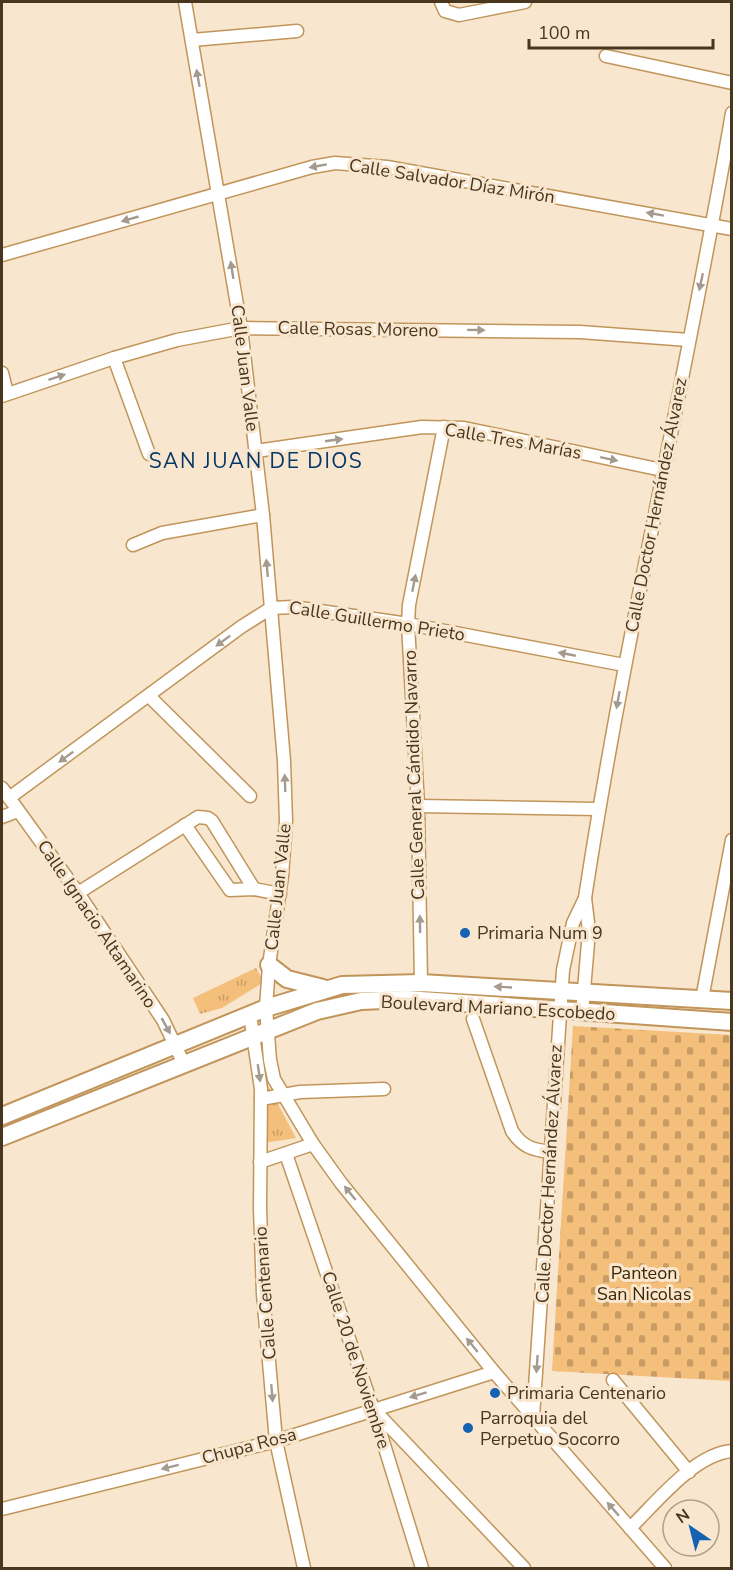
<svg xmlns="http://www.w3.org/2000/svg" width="733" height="1570" font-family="'Nunito Sans',sans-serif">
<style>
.grass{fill:url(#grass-tufts)}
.cemetery{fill:url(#cemetery-stones)}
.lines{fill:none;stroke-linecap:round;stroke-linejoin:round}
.minor-casing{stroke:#c1955a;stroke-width:15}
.major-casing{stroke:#c1955a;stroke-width:20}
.minor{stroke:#fff;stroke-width:12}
.major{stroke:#fff;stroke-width:16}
.oneway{fill:#a49a8e}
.poi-dot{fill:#1363b2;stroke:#f9e6cf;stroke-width:2}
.labels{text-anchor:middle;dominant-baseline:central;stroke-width:6;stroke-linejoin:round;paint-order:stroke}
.street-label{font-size:18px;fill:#49361e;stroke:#f9e6cf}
.poi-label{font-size:18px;fill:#49361e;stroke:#f9e6cf;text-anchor:start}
.park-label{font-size:18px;fill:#3d2601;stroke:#f9e6cf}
.quarter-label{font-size:21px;letter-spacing:1.5px;fill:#053869;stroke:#f9e6cf}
</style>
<defs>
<pattern id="grass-tufts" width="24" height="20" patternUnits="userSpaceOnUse" patternTransform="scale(1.5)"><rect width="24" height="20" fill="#f3bf7b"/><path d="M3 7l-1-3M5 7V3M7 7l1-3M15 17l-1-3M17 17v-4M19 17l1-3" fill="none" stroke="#c79c64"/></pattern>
<pattern id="cemetery-stones" width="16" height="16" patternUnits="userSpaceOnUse" patternTransform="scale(1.5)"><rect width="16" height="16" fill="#f3bf7b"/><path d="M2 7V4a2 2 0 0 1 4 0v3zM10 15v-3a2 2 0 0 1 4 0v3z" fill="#c79c64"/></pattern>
</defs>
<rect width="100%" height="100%" fill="#f9e6cf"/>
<g class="grass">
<polygon points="256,968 264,982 222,1008 200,1014 193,998"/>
<polygon points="264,1078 296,1138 264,1143"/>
</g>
<polygon class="cemetery" points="573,1026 731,1035 731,1381 552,1371"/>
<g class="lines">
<defs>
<g id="minor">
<polyline points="185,2 241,328 263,515 284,761 286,821 282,876 269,965 266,1008 270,1060 274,1079 313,1144 341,1183 494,1372 665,1568"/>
<polyline points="441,2 445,11 459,15 525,2"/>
<polyline points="192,40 297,31"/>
<polyline points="606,56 732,83"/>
<polyline points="2,255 312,167 335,163 387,167 732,229"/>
<polyline points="114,358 149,454"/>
<polyline points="2,373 7,393"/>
<polyline points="2,396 114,358 177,340 241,328 580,332 689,340"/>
<polyline points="256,451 422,427 464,428 662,470"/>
<polyline points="133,545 162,533 263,515"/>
<polyline points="150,697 250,796"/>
<polyline points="2,788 78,893 163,1020 184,1064"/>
<polyline points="9,798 241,627 271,608 293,607 408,624 624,665"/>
<polyline points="418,806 598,809"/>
<polyline points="2,817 18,811"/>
<polyline points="185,825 230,890 254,889 280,894"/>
<polyline points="78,893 198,817 208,818 212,821 254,889"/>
<polyline points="421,983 418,806 408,624 409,605 444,427"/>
<polyline points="702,999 732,840"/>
<polyline points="582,1013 589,931 585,898"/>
<polyline points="250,1015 261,1089 260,1208 263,1294 276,1441 304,1568"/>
<path d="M473,1019L512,1131C522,1147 533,1150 551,1152"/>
<polyline points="261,1099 300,1092 384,1089"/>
<polyline points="286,1154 373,1409 422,1568"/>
<polyline points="260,1162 313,1144"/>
<polyline points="613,1380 689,1472"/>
<polyline points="376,1412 524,1568"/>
<path d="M533,1417L563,970L573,923L585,898C625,635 687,376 732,113"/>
<polyline points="2,1509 276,1441 494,1372"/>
<path d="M630,1528C656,1503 694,1454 732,1451"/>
</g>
<g id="major">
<polyline points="269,965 287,979 323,988"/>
<polyline points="2,1116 266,1008 342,985 421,983 732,1001"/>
<polyline points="2,1137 317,1011 361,1001 406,999 732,1022"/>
</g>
</defs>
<use href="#minor" class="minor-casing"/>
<use href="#major" class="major-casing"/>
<use href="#minor" class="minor"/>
<use href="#major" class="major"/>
</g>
<defs><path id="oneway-solid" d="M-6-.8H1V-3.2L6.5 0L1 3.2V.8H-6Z" transform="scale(1.5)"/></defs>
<g class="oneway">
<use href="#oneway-solid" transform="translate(198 78) rotate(-100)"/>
<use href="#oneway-solid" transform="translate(318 166) rotate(170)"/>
<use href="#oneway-solid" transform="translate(655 214) rotate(-170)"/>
<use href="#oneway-solid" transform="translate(130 219) rotate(164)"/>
<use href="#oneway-solid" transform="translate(232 270) rotate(-99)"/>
<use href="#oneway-solid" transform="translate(701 282) rotate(102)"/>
<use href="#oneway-solid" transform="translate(476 330) rotate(1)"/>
<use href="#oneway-solid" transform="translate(57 377) rotate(-18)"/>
<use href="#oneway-solid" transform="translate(334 440) rotate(-8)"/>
<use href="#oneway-solid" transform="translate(609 459) rotate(12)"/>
<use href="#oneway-solid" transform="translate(267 568) rotate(-95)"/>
<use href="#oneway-solid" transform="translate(414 583) rotate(-79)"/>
<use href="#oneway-solid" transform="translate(223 641) rotate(143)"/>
<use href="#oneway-solid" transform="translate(567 654) rotate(-169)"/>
<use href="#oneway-solid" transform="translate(618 700) rotate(100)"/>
<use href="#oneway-solid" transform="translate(66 757) rotate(144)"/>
<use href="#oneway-solid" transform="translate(285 783) rotate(-92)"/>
<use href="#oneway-solid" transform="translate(420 924) rotate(-91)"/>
<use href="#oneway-solid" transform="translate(503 987) rotate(-177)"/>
<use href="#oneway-solid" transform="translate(166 1026) rotate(61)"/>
<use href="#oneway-solid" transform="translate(259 1073) rotate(82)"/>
<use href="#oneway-solid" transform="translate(350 1193) rotate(-129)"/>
<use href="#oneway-solid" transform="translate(472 1345) rotate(-129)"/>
<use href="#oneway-solid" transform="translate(537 1364) rotate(94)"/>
<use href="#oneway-solid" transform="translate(272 1393) rotate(85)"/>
<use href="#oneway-solid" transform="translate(418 1395) rotate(163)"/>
<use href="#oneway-solid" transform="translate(170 1467) rotate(166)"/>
<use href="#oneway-solid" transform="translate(613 1509) rotate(-131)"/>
</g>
<g class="poi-dot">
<circle cx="465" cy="933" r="6"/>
<circle cx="495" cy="1393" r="6"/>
<circle cx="468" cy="1428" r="6"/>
</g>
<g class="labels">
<g class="street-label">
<text transform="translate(452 181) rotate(9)">Calle Salvador Díaz Mirón</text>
<text transform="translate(358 329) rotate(1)">Calle Rosas Moreno</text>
<text transform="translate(245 368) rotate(83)">Calle Juan Valle</text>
<text transform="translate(513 441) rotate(10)">Calle Tres Marías</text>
<text transform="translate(656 505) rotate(-79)">Calle Doctor Hernández Álvarez</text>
<text transform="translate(377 621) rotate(9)">Calle Guillermo Prieto</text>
<text transform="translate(414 775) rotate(-92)">Calle General Cándido Navarro</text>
<text transform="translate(278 887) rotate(-84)">Calle Juan Valle</text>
<text transform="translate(97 924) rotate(56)">Calle Ignacio Altamarino</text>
<text transform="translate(498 1008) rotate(3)">Boulevard Mariano Escobedo</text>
<text transform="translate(549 1174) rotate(-87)">Calle Doctor Hernández Álvarez</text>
<text transform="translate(265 1293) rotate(-94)">Calle Centenario</text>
<text transform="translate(356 1360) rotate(72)">Calle 20 de Noviembre</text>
<text transform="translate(249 1446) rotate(-15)">Chupa Rosa</text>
</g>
<g class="poi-label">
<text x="477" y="933">Primaria Num 9</text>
<text x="507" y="1393">Primaria Centenario</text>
<text x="480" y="1418">Parroquia del<tspan x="480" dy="21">Perpetuo Socorro</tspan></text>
</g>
<g class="park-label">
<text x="644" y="1273">Panteon<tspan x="644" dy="21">San Nicolas</tspan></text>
</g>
<g class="quarter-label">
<text x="256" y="461">SAN JUAN DE DIOS</text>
</g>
</g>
<rect width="733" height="1570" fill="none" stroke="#49361e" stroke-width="6"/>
<g transform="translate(691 1528) rotate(325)"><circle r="28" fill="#f9e6cf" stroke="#b3a088" stroke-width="1.5"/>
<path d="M0-4.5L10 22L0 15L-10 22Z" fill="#1363b2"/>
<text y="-9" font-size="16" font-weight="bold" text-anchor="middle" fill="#49361e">N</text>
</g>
<path d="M529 39v9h184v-9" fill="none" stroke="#49361e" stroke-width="3"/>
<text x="538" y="39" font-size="18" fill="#49361e" stroke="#f9e6cf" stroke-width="4.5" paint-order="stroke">100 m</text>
</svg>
